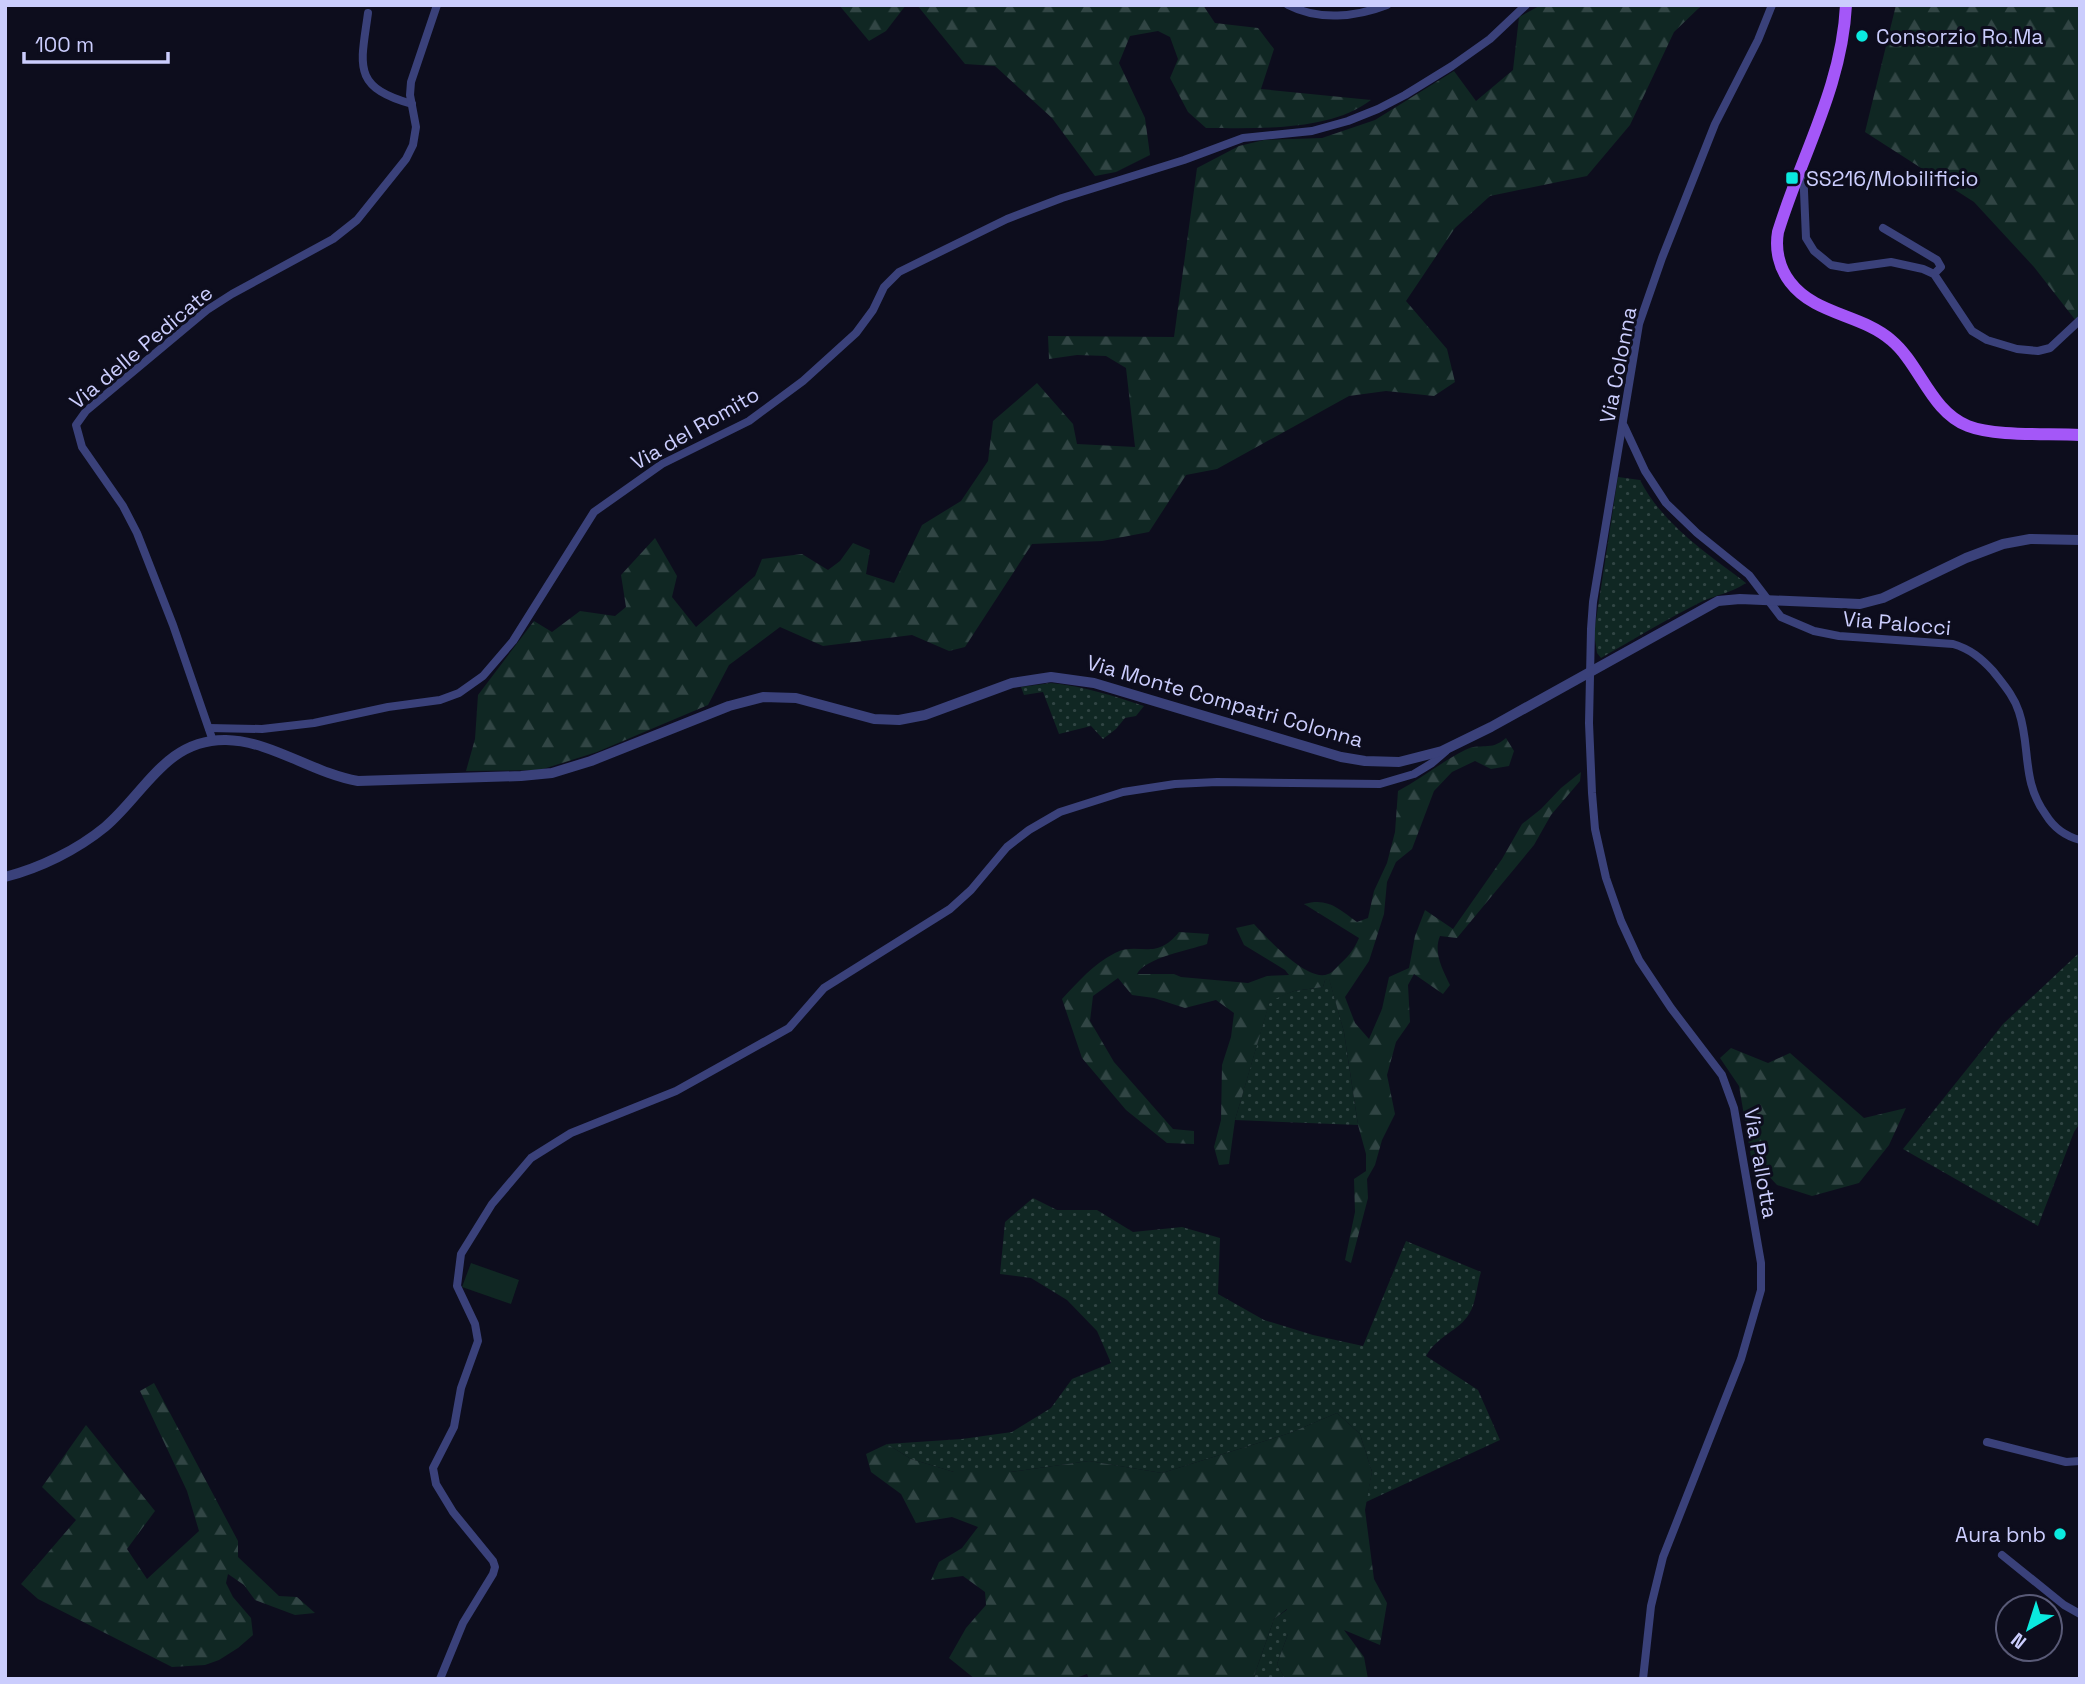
<svg xmlns="http://www.w3.org/2000/svg" width="2085" height="1684" font-family="'Space Grotesk',sans-serif">
<style>
.grass{fill:url(#grass-dots)}
.forest{fill:url(#forest-firs)}
.pitch{fill:#102723}
.lines{fill:none;stroke-linecap:round;stroke-linejoin:round}
.minor{stroke:#3a417a;stroke-width:8}
.tertiary{stroke:#3a417a;stroke-width:10}
.primary{stroke:#a457f8;stroke-width:12}
.poi-dot{fill:#0aeadf;stroke:#0d0d1d;stroke-width:2.5}
.labels{text-anchor:middle;dominant-baseline:central;stroke-width:6;stroke-linejoin:round;paint-order:stroke}
.poi-label{font-size:21px;fill:#cbcdfd;stroke:#0d0d1d;text-anchor:start}
.street-label{font-size:21px;fill:#cbcdfd;stroke:#0d0d1d}
</style>
<defs>
<pattern id="grass-dots" width="8" height="8" patternUnits="userSpaceOnUse" patternTransform="scale(1.75)"><rect width="8" height="8" fill="#102723"/><path d="M2 2h.1M6 6h.1" fill="none" stroke="#314544" stroke-width="1.8" stroke-linecap="round"/></pattern>
<pattern id="forest-firs" width="22" height="20" patternUnits="userSpaceOnUse" patternTransform="scale(1.75)"><rect width="22" height="20" fill="#102723"/><path d="M5 1l3.5 6h-7zM16 11l3.5 6h-7z" fill="#314544"/></pattern>
</defs>
<rect width="100%" height="100%" fill="#0d0d1d"/>
<g class="grass">
<path d="M1618,477L1640,480C1663,525 1707,553 1746,583C1729,594 1718,594 1701,602C1667,619 1634,639 1601,658L1597,653L1594,633Z"/>
<path d="M1051,683C1084,686 1113,696 1144,706L1136,716L1125,718L1116,729L1103,739L1091,726L1059,734L1043,692L1024,695L1021,687Z"/>
<polygon points="2080,952 2080,1123 2074,1132 2038,1226 1903,1149 2003,1024"/>
<polygon points="1329,978 1344,1032 1358,1125 1235,1120 1270,1000 1294,991 1323,987 1325,980"/>
<path d="M1033,1198L1057,1210H1097L1133,1232L1182,1227L1220,1238L1218,1294L1264,1320L1313,1335L1363,1346L1406,1241L1481,1272C1477,1284 1476,1304 1469,1314C1459,1331 1438,1335 1426,1356L1478,1390L1500,1440L1366,1502L1372,1472L1360,1434L1337,1413L1290,1433L1162,1473L1089,1461L1010,1472H954L911,1459L887,1444L962,1439L1012,1432L1051,1408L1072,1379L1111,1363L1097,1331L1067,1300L1031,1278L1000,1274L1005,1222Z"/>
<polygon points="1288,1609 1288,1634 1277,1664 1285,1679 1253,1679 1274,1619"/>
</g>
<g class="forest">
<polygon points="839,5 906,5 886,31 869,41"/>
<path d="M917,5H1203L1215,23L1258,28L1274,49L1261,89L1371,100C1329,132 1257,128 1206,128L1188,112L1170,78L1178,59L1170,37L1158,31L1130,36L1119,63L1145,118L1150,155L1116,172L1095,176L1052,118L995,66L965,64Z"/>
<polygon points="1541,5 1702,5 1674,32 1630,125 1587,176 1490,196 1455,228 1406,301 1447,349 1455,382 1434,396 1386,391 1349,396 1217,469 1186,475 1149,532 1102,541 1032,544 965,647 949,651 912,635 823,646 780,627 729,665 708,705 597,752 540,770 466,771 475,739 478,695 534,621 552,632 580,611 615,616 626,607 621,575 655,538 677,576 672,597 696,627 755,576 762,559 802,554 828,570 840,561 853,543 870,550 866,574 894,583 922,525 961,501 988,461 993,421 1037,383 1073,424 1077,444 1135,447 1126,368 1106,356 1077,355 1049,359 1048,336 1174,337 1197,168 1239,146 1264,140 1322,138 1375,120 1454,71 1476,101 1513,70 1519,17"/>
<polygon points="1896,5 2080,5 2080,326 2034,267 1974,202 1865,132"/>
<path d="M1506,738L1514,751L1509,766L1491,769L1475,761L1452,772L1434,791L1412,849L1396,862L1387,882L1384,914L1369,961L1345,997L1355,1023L1369,1039L1382,1009L1389,977L1409,968L1415,936L1425,910L1453,929L1502,859L1522,824L1541,809L1561,788L1581,772L1580,781L1551,815L1534,845L1457,938L1440,936C1433,953 1443,970 1450,985L1443,994L1414,974L1408,985L1410,1022L1396,1042L1387,1075L1395,1114L1382,1140L1375,1165L1367,1179L1368,1198L1351,1263L1345,1260L1355,1212L1354,1179L1366,1171V1154L1358,1125L1344,1032L1329,979L1325,980L1323,987L1294,991L1270,1001L1235,1120L1229,1164L1219,1165L1214,1147L1221,1120L1222,1065L1231,1037L1234,1013L1216,1000L1185,1008L1154,998L1132,995L1118,978L1093,996L1090,1021L1114,1062L1173,1129L1194,1131V1144L1167,1143L1126,1110L1082,1058L1062,999C1078,982 1093,964 1115,953C1139,941 1155,962 1179,932L1209,934L1207,944C1189,950 1145,958 1137,974H1174L1181,977L1248,983L1267,976L1289,975L1285,970L1244,945L1236,928L1254,924C1267,938 1308,983 1328,974C1332,973 1337,967 1340,964C1350,955 1354,949 1359,938L1304,904C1328,897 1339,909 1357,922L1368,918L1374,891L1387,863L1395,832L1398,791C1421,779 1441,762 1465,750C1481,742 1490,752 1506,738Z"/>
<polygon points="1731,1048 1768,1063 1790,1053 1864,1118 1906,1108 1889,1145 1859,1183 1812,1196 1777,1185 1751,1157 1739,1086 1720,1058"/>
<polygon points="154,1383 238,1541 238,1557 279,1596 297,1597 315,1613 295,1615 255,1600 244,1585 228,1574 226,1583 233,1597 251,1618 253,1635 238,1648 219,1660 205,1665 172,1667 38,1599 21,1584 76,1520 42,1487 86,1425 155,1511 127,1549 147,1579 199,1531 187,1491 140,1391"/>
<polygon points="1337,1413 1360,1434 1372,1472 1365,1510 1374,1579 1387,1603 1380,1645 1344,1630 1364,1657 1368,1679 1285,1679 1277,1664 1288,1634 1287,1609 1274,1619 1253,1679 1089,1679 1087,1674 1073,1679 975,1679 949,1658 966,1628 986,1605 985,1592 963,1576 931,1580 939,1562 962,1548 978,1527 952,1517 916,1523 901,1494 871,1472 866,1454 887,1444 911,1459 954,1472 1010,1472 1089,1461 1162,1473 1290,1433"/>
</g>
<polygon class="pitch" points="471,1263 519,1280 511,1304 462,1287"/>
<g class="lines">
<g class="minor">
<path d="M1288,5C1319,21 1356,17 1387,5"/>
<path d="M368,13C361,65 351,87 412,104"/>
<polyline points="1803,168 1806,238 1814,251 1831,265 1848,268 1891,262 1923,269 1934,274 1972,331 1987,340 2017,349 2038,351 2050,348 2080,320"/>
<polyline points="1883,228 1937,260 1941,267 1934,274"/>
<path d="M1624,426L1645,471L1666,503L1697,533L1749,575L1781,617L1814,631L1839,636L1953,644C1970,649 1981,658 1993,671C2003,684 2014,696 2019,712C2031,748 2021,781 2046,815C2054,828 2065,836 2080,840"/>
<polyline points="209,728 262,729 314,723 388,707 440,700 459,693 483,676 513,641 594,512 662,464 749,421 803,381 856,333 873,310 884,287 899,272 1007,219 1062,198 1184,160 1243,138 1312,131 1348,121 1378,109 1405,95 1452,66 1490,39 1526,5"/>
<polyline points="213,741 173,625 137,533 123,506 82,447 76,425 86,411 207,310 232,294 333,239 357,220 406,159 413,145 416,127 410,95 411,82 437,5"/>
<polyline points="1987,1442 2066,1462 2080,1461"/>
<polyline points="2002,1555 2064,1605 2080,1614"/>
<polyline points="440,1679 463,1623 493,1574 495,1567 493,1561 453,1512 436,1484 433,1468 454,1427 461,1388 478,1341 475,1324 457,1286 461,1254 492,1204 531,1158 571,1133 676,1091 789,1028 824,988 950,909 971,890 1007,847 1029,830 1060,812 1123,792 1175,784 1217,782 1380,784 1414,774 1432,763 1446,751"/>
<polyline points="1643,1679 1651,1606 1663,1557 1741,1359 1761,1290 1761,1263 1734,1108 1722,1075 1671,1008 1639,960 1621,921 1606,878 1595,829 1592,793 1589,723 1591,629 1593,602 1639,324 1662,258 1715,124 1758,40 1772,5"/>
</g>
<path class="tertiary" d="M5,877C40,868 77,850 105,827C145,793 166,739 226,740C272,741 312,773 358,781L521,776L552,773L591,761L729,706L763,697L796,698L874,719L899,720L925,715L1012,683L1051,677L1094,683L1341,757L1365,761L1399,762L1442,751L1491,727L1718,601L1740,599L1860,604L1883,598L1966,558L2003,544L2030,539L2080,540"/>
<path class="primary" d="M1846,5C1842,87 1801,156 1778,232C1775,249 1779,268 1790,282C1815,315 1861,314 1891,340C1920,364 1931,412 1968,426C1996,437 2049,433 2080,435"/>
</g>
<g class="poi-dot">
<circle cx="1862" cy="36" r="7"/>
<rect x="1785" y="171" width="14" height="14" rx="3.5"/>
<circle cx="2060" cy="1534" r="7"/>
</g>
<g class="labels">
<g class="poi-label">
<text x="1876" y="36">Consorzio Ro.Ma</text>
<text x="1806" y="178">SS216/Mobilificio</text>
<text x="2046" y="1534" text-anchor="end">Aura bnb</text>
</g>
<g class="street-label">
<text transform="translate(141 347) rotate(-40)">Via delle Pedicate</text>
<text transform="translate(1618 365) rotate(-79)">Via Colonna</text>
<text transform="translate(695 428) rotate(-30)">Via del Romito</text>
<text transform="translate(1897 623) rotate(5)">Via Palocci</text>
<text transform="translate(1225 701) rotate(16)">Via Monte Compatri Colonna</text>
<text transform="translate(1761 1163) rotate(80)">Via Pallotta</text>
</g>
</g>
<rect width="2085" height="1684" fill="none" stroke="#cbcdfd" stroke-width="14"/>
<g transform="translate(2029 1628) rotate(219)"><circle r="33" fill="#0d0d1d" stroke="#595a77" stroke-width="2"/>
<path d="M0-5L12 26L0 18L-12 26Z" fill="#0aeadf"/>
<text y="-10" font-size="19" font-weight="bold" text-anchor="middle" fill="#cbcdfd">N</text>
</g>
<path d="M24 52v10h144v-10" fill="none" stroke="#cbcdfd" stroke-width="3.5"/>
<text x="35" y="52" font-size="21" fill="#cbcdfd" stroke="#0d0d1d" stroke-width="5" paint-order="stroke">100 m</text>
</svg>
